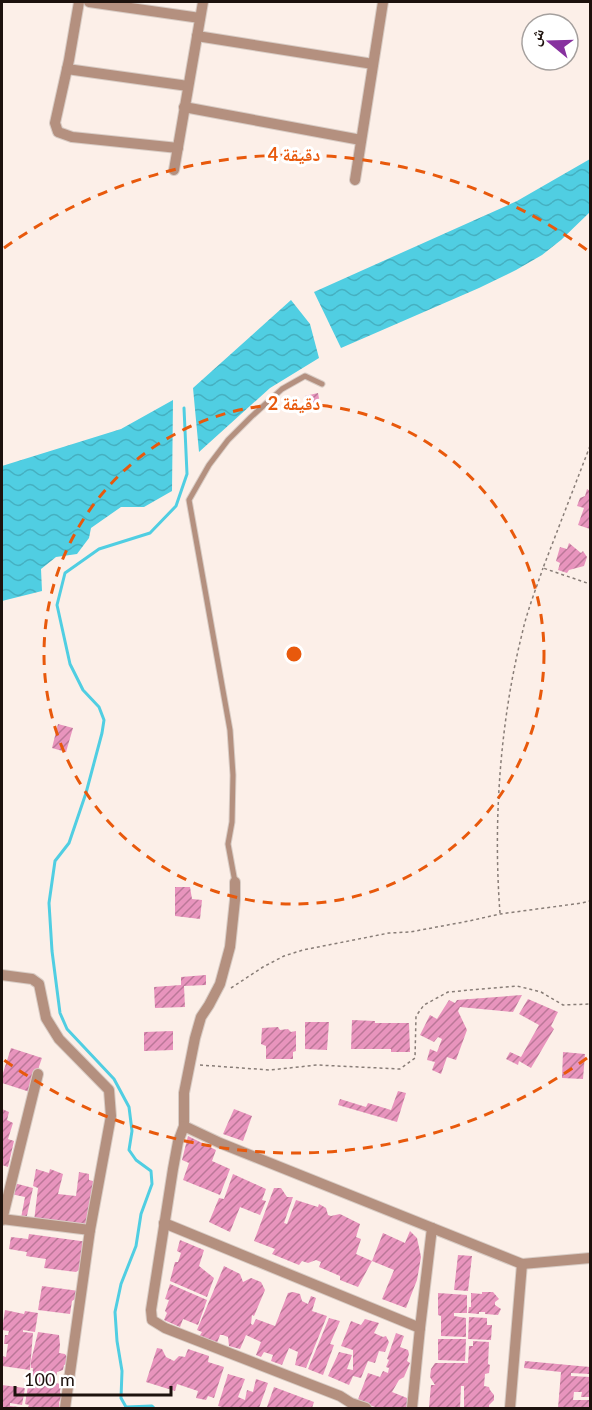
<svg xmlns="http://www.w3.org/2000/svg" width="592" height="1410" font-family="Lato,'Noto Naskh Arabic',sans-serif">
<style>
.water{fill:url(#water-waves)}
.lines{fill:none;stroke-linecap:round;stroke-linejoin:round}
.stream{stroke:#50cee2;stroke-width:3}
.building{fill:url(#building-hatch)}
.service-casing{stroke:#d8ccc5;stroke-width:7}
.minor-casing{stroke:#d8ccc5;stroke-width:12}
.path{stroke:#887d77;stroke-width:1.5;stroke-dasharray:3 3;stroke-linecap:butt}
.service{stroke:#b4907f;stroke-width:5}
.minor{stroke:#b4907f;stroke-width:10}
.ring{fill:none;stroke:#e8590c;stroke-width:3;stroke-dasharray:10 8}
.centre{fill:#e8590c;stroke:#fff;stroke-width:3}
.ring-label{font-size:18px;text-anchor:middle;font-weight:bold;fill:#e8590c;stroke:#fff;stroke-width:6;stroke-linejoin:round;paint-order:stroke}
</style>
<defs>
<pattern id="water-waves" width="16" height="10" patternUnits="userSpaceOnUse" patternTransform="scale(1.5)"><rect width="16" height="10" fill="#50cee2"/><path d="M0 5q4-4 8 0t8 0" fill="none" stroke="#45b0c1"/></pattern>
<pattern id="building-hatch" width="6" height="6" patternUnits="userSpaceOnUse" patternTransform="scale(1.5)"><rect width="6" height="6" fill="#e894bd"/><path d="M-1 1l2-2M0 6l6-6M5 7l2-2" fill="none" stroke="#bb7798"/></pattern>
</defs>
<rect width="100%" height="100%" fill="#fcefe8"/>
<g class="water">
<polygon points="590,159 590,212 561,240 542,255 516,270 479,288 341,348 314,292 517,201"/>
<polygon points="291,300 310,324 319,358 270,388 199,452 193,388"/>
<polygon points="173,400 172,491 144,507 121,507 91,528 89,538 77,554 56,557 41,569 42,591 2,601 2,466 121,429"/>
</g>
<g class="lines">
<polyline class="stream" points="154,1408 152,1406 126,1407 121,1398 122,1371 117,1341 115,1312 121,1284 136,1246 141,1214 152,1184 151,1171 136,1160 129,1150 132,1131 129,1107 114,1079 67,1029 60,1013 52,951 49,903 55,861 69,843 86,793 102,733 104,720 99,707 83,690 70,664 57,605 65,573 99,549 150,533 176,506 187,474 184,408"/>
</g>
<g class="building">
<polygon points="318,393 320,404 307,407 305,396"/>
<polygon points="587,489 590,491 590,529 578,525 584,508 577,506 580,498 585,496"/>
<polygon points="569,543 581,553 583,551 587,557 584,566 569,570 567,573 558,570 560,563 556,561 560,547 567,549"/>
<polygon points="58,724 73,728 66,752 52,748"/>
<polygon points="175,887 190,887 192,899 202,900 200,919 175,916"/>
<polygon points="206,975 206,985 184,986 185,1007 155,1008 154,987 181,985 181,977"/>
<polygon points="522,995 513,1012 460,1007 458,1011 467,1030 456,1060 447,1057 441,1074 432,1070 435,1062 427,1060 430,1049 437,1052 442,1039 438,1037 434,1042 420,1035 430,1015 437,1019 449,1000 455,1003 457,1000"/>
<polygon points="528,999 558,1012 551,1026 554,1029 531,1068 519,1061 518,1065 506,1059 510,1052 521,1057 539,1025 519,1014"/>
<polygon points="352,1020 375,1021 375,1023 409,1023 410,1052 391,1052 391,1049 351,1049"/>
<polygon points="305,1022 329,1022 327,1050 305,1049"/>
<polygon points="278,1027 280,1030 288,1029 291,1032 296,1031 296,1051 293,1052 293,1059 266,1059 266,1046 261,1044 262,1028"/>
<polygon points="173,1031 173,1050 144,1051 144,1032"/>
<polygon points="11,1048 42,1058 30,1092 2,1083 2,1076"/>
<polygon points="563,1052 585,1054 583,1079 562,1078"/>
<polygon points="398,1091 406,1093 397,1122 338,1105 340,1099 366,1107 368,1103 391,1110"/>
<polygon points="2,1109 9,1112 7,1120 13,1123 8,1139 14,1141 8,1167 2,1165"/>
<polygon points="234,1109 252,1116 243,1141 223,1134"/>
<polygon points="188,1136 216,1150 212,1161 230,1169 220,1195 183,1180 189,1163 182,1160"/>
<polygon points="36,1169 49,1173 50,1169 63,1174 58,1194 76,1196 79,1172 89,1174 89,1180 97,1182 90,1228 34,1221 38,1188 33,1186"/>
<polygon points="233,1174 266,1189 262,1200 266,1201 260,1215 240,1207 230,1232 209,1222 219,1198 224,1199"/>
<polygon points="14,1183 33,1188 26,1220 21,1218 25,1197 11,1194"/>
<polygon points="274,1188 281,1188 287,1197 293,1197 284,1223 287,1224 296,1200 318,1207 319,1204 326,1208 328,1215 331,1216 340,1214 360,1224 356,1237 361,1239 356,1254 372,1261 383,1233 405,1243 410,1231 417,1238 421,1257 417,1280 406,1308 382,1299 394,1270 372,1261 358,1287 340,1280 340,1276 319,1267 321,1262 316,1260 308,1263 302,1261 299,1265 272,1254 275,1249 254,1241"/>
<polygon points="29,1234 88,1242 85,1266 76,1272 44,1268 46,1259 26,1256 27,1252 9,1249 11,1237 28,1239"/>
<polygon points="180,1240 204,1250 199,1266 214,1278 207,1297 170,1281 175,1262 178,1262 181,1253 177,1251"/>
<polygon points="458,1255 472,1256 468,1291 454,1290"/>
<polygon points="224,1266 240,1274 243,1282 251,1278 261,1282 265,1290 254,1316 252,1315 251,1324 253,1325 256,1319 275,1326 288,1293 293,1292 300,1294 302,1301 308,1304 311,1296 316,1298 312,1311 327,1316 306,1368 295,1365 298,1352 289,1348 282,1365 271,1361 273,1355 264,1352 261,1357 256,1355 261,1342 246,1335 240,1349 229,1346 228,1337 223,1335 220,1335 217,1343 199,1337 202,1332 197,1330"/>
<polygon points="170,1284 207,1300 198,1325 183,1319 180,1327 164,1320 167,1313 165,1311 169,1300 165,1299"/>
<polygon points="42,1286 79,1291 78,1297 72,1301 70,1314 38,1310"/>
<polygon points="482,1292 493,1292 499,1299 495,1302 495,1305 501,1309 498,1315 485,1314 485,1312 479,1312 479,1314 468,1313 469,1307 471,1307 471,1293 482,1294"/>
<polygon points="438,1293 467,1295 467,1313 454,1313 454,1316 466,1318 466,1337 441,1336 441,1316 438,1315"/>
<polygon points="5,1310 24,1314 25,1311 38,1313 35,1332 23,1330 23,1332 33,1333 30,1370 2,1366 2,1356 6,1357 8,1344 4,1344 5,1335 8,1335 9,1331 2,1330"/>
<polygon points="469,1317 487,1318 487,1325 492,1325 491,1340 468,1339"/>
<polygon points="329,1318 340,1321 330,1344 334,1345 323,1375 308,1369"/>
<polygon points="365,1319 379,1323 374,1333 383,1337 386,1336 389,1342 385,1352 379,1351 375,1363 368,1361 361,1378 353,1376 349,1385 328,1376 339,1352 352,1355 347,1369 353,1370 353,1350 341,1346 351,1321 361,1325"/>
<polygon points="38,1332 59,1335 60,1345 59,1353 65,1354 67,1357 67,1364 64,1365 63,1370 57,1372 55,1383 61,1384 60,1392 62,1398 59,1402 59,1408 35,1408 28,1407 29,1405 25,1404 28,1386 30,1387 33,1368 31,1368 31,1361"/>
<polygon points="396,1333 404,1336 400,1347 408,1350 409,1354 407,1361 410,1363 404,1377 399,1380 392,1392 407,1398 407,1408 379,1408 357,1402 368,1373 380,1377 383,1371 388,1373 389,1368 386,1367 389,1360 387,1359"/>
<polygon points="438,1339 466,1339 465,1361 438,1360"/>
<polygon points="473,1341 489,1342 488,1364 490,1365 489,1373 485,1374 484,1386 489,1387 490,1390 494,1395 494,1400 489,1405 489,1408 464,1408 464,1386 461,1386 460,1408 432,1408 432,1407 429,1407 431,1385 435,1385 430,1377 431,1369 435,1363 468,1363 469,1346 473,1346"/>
<polygon points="157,1348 162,1349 166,1357 174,1361 179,1356 185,1357 188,1349 209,1356 208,1362 224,1367 214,1398 208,1396 206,1400 196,1398 198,1391 177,1384 175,1391 146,1382"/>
<polygon points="525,1361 590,1367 590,1374 571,1373 571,1376 590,1377 590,1397 581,1397 582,1392 574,1392 573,1400 590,1400 590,1408 558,1408 561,1372 524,1368"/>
<polygon points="228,1374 245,1379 238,1397 245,1400 247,1390 253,1392 256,1379 268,1383 259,1408 225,1408 218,1406"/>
<polygon points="2,1385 25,1388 22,1405 10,1403 10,1406 19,1407 19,1408 2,1408"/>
<polygon points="274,1387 314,1402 312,1408 270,1408 267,1407"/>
</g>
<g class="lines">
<defs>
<polyline id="service" points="235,882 228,844 232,822 233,775 230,730 189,500 209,465 228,440 251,417 282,389 305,376 322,384"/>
<g id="minor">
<polyline points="79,2 69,60 55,123 58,132 72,137 178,148"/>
<polyline points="89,2 200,18"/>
<polyline points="197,36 373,64"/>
<polyline points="67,69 188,86"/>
<polyline points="184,107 361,140"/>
<polyline points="174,170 203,2"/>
<polyline points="355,180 383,2"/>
<polyline points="2,975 32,979 39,984 46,1018 59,1039 109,1090 111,1116 90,1230 65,1408"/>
<polyline points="184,1126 184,1093 195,1038 201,1017 209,1005 220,984 230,947 235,900 235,882"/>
<polyline points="2,1219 90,1230"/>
<polyline points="2,1220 38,1074"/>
<polyline points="164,1223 420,1328"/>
<polyline points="366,1408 351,1403 340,1396 165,1328 152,1320 151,1310 173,1169 178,1142 184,1126 220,1143 522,1264 590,1258"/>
<polyline points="412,1408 420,1328 432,1228"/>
<polyline points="510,1408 522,1264"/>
</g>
</defs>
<use href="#service" class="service-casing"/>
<use href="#minor" class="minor-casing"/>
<g class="path">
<polyline points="590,446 543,568 590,584"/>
<path d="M500,913C493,822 500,722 522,634C527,611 536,589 543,568"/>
<polyline points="231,988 263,967 284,956 303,950 389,933 410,932 469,921 500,914 582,903 590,901"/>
<polyline points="200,1065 270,1070 317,1065 400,1069 415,1058 416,1016 424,1005 448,992 517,986 541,992 563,1005 590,1004"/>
</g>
<use href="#service" class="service"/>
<use href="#minor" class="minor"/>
</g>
<g class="ring">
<circle cx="294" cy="654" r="250"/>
<path d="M587 1058A499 499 0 0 1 4 1060M4 248A499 499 0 0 1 587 250"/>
</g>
<circle cx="294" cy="654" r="9" class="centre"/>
<g class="ring-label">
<text x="294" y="161">4 دقيقة</text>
<text x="294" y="410">2 دقيقة</text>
</g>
<rect width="592" height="1410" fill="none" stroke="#1d120d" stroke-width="6"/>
<g transform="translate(550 42) rotate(289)"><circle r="28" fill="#ffffff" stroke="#a5a09e" stroke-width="1.5"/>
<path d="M0-4.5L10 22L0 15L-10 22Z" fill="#87319f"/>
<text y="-9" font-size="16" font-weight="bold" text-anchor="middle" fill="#1d120d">ش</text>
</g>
<path d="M15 1386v9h156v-9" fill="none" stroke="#1d120d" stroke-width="3"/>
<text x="24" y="1386" font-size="18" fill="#1d120d" stroke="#ffffff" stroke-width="4.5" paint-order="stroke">100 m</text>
</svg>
